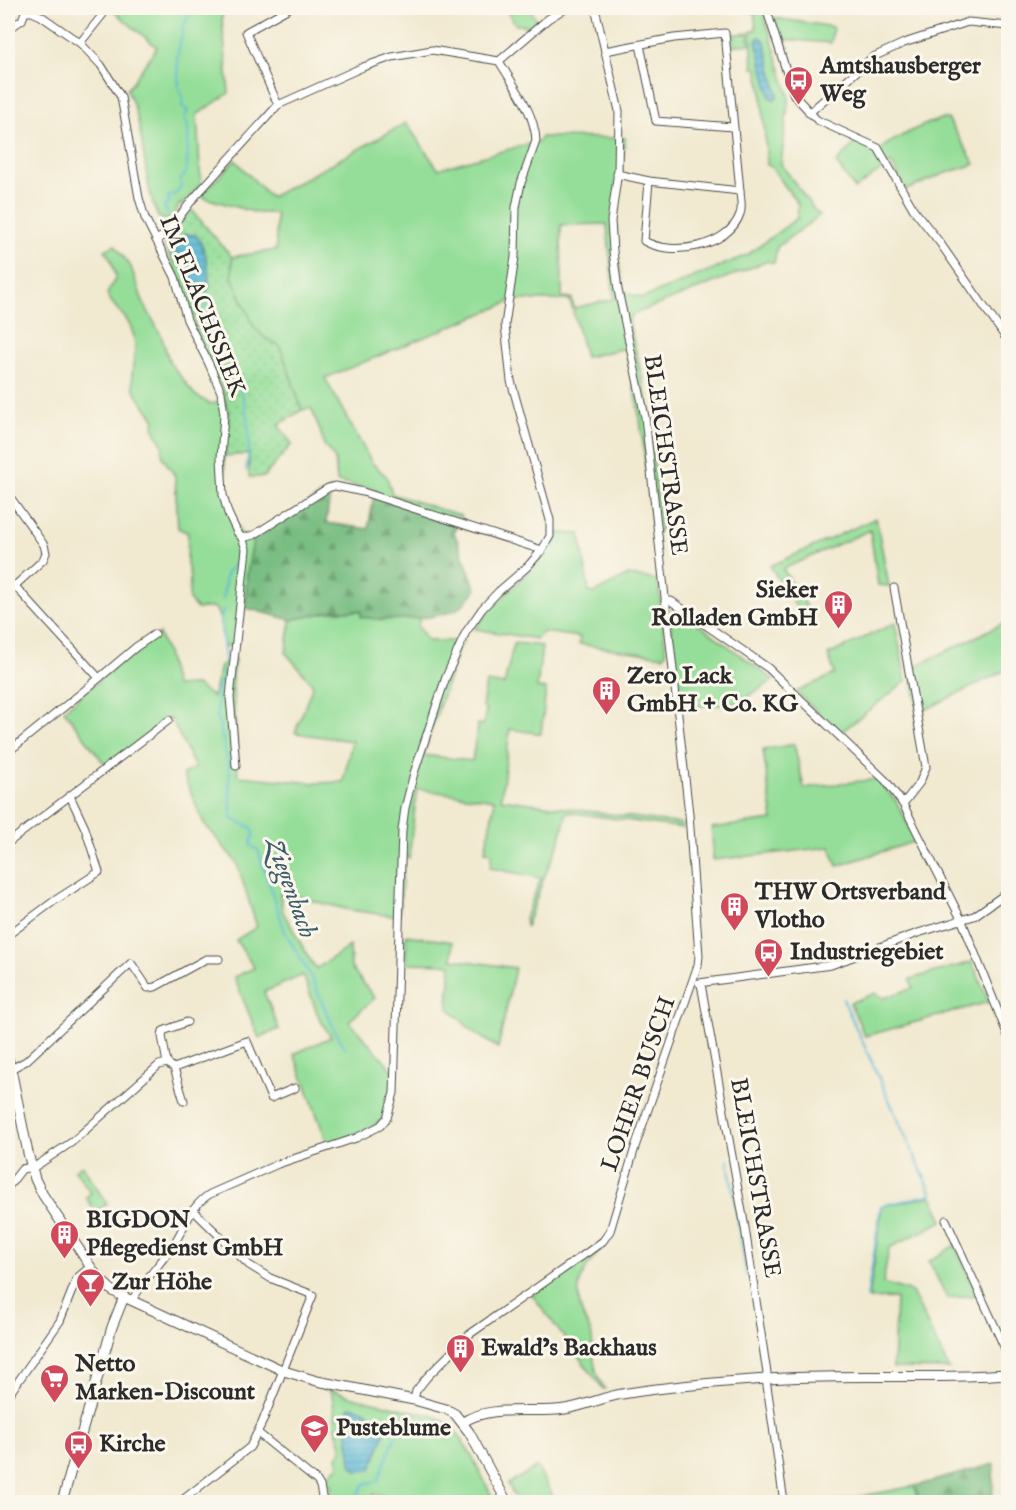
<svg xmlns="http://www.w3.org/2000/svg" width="1016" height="1510" font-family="'IM FELL English',serif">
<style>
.green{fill:#95de99;stroke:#608462;stroke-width:1.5;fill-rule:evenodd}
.forest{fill:url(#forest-firs);stroke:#527456;stroke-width:1.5}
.park{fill:url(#park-dots);stroke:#608462;stroke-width:1.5}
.water{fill:url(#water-rules);stroke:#427282;stroke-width:1.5}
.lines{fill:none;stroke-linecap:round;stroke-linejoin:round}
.stream{stroke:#59b8d8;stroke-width:2}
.street-casing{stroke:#494844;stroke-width:9}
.secondary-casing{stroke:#494844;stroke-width:11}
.street{stroke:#fff;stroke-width:7}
.secondary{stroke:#fff;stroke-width:9}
.labels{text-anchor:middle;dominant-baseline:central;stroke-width:6;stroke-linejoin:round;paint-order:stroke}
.poi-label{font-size:24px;font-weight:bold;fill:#2b2b2b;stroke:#fbf7ec;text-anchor:start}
.street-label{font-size:24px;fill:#2b2b2b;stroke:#fbf7ec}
.water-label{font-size:26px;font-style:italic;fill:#3b5c68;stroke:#fbf7ec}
</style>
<defs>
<pattern id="forest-firs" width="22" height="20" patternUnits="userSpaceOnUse" patternTransform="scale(1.5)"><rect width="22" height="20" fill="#78bd81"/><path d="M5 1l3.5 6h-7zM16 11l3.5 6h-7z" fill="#639a6a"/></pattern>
<pattern id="park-dots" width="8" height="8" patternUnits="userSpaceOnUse" patternTransform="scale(1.5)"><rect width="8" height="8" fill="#95de99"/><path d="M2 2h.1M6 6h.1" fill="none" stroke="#81bf84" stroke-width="1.8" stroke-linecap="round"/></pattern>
<pattern id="water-rules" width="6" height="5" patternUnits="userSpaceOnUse" patternTransform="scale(1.5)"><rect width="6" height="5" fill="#59b8d8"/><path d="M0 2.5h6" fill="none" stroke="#4a96af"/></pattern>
</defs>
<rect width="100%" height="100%" fill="#fbf7ec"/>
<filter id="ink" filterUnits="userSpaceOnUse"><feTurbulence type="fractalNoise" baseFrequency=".0167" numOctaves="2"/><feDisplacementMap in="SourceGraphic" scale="12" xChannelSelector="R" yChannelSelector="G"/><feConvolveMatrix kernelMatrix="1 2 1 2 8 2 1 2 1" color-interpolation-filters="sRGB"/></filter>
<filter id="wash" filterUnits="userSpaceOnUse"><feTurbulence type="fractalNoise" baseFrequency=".008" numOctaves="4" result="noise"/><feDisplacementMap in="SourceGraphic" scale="24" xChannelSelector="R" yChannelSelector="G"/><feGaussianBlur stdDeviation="1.35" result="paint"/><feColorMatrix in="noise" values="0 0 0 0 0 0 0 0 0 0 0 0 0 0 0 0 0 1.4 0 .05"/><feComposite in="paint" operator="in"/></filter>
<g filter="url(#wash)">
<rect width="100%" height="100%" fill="#f1e9d0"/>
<g class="green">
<path d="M113,8H221L229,93L197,115L201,184L182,205L180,204L173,216L166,221L158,217C141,177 147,129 127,90L157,47L112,10Z"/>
<polygon points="505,8 529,8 538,22 534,26 516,25"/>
<path d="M754,8H762L789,96L781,164L815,211L820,215L777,247L774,263L768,261L632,315L629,321L648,405L661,531H653L640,419L626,348L585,357L570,300H510L508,303L325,378L372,463L387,477L392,494L461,516L457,525L374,495L377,490L337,482L335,459L324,445L320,430L311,408L302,410L280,346L266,339L254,327L232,277V257L276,250V213H257L205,198L201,195L235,160L269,196H273L406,123L438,169L539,141L541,137L625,138L616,221L617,251L624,293L643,298L747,255L797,218L798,204L772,168L767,165L761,85L757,68H753L751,31L756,30ZM607,224L614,299L574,308L572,298H562L561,225Z"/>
<polygon points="774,18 833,27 831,43 781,39"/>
<path d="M941,119H948L975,164L943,174L906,190L891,163L855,189L836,163L858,140L882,150L884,146C902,135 921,125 941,119Z"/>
<path d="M115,245L131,267L143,302L161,335L170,363L195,395L210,404L225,401L229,415L224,457L226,490L230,513L243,537L254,536L247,574L246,608L239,607L237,643L224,647C221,634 222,617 214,607L197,609L189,600L190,577L187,563L188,533L178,528L175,476L163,458L162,453L163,446L153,428L155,420C149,409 138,400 134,389C128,372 139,353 133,333C127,314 114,310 107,294L116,277L111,260L105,250Z"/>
<polygon points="876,518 889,586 878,585 870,530 783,569 813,617 806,622 770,566"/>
<polygon points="556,533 580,534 589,592 594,593 628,575 658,580 666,654 663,656 579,644 580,637 543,632 537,639 475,629 489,611 546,554"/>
<polygon points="675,609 682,612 774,680 735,704 680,707 670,615 671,611"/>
<path d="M332,611H361L381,620L420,617L418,626L428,641H463L458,649L423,755L472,761L478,724L483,725L486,710L482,707L486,682L504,685L514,643L542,646L537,688L546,689L541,734L510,729L501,799L682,824L683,828L567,812L559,843L545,875L526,927L525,918L541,878L490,868L492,853L485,851L495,800L417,789L409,858L404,857L399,917L350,910L280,893L283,912L312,963L317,968L350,946L351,968L375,998L349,1021L393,1070C392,1081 393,1097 390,1108C383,1128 346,1138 328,1145L294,1054L331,1037L319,1018L303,975L264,992L279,1029L259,1038L234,977L254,968L236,940L257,927L237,863L203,822L183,774L195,768L171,718L106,766L64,710L121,662L159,634L167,653L175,686L196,685L213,697L220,666L235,659L232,674L238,776L314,783L343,782L352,741L295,733L313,685L286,653L291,620Z"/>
<polygon points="1008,621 1008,669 919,713 910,669"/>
<polygon points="895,623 906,681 840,733 796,692 835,674 828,655"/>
<polygon points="794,744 804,788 877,779 896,801 916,841 837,866 830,847 713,860 712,828 773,820 763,750"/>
<polygon points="406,935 452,942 452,959 515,968 498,1048 472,1031 448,1007 451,964 406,963"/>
<polygon points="972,962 989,1002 865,1036 850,1003 875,993 884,998 913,988 910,979"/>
<polygon points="82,1165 107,1204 95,1212 86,1197 91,1193 75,1170"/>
<polygon points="932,1196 943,1221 889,1248 883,1283 912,1292 949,1369 893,1368 896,1298 869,1299 882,1206"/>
<path d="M608,1242C588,1264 571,1281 582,1313C585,1322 592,1330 592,1339C594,1360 593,1371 605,1389H603L532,1295Z"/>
<polygon points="955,1245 977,1295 947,1298 929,1261"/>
<path d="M321,1386L352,1397L434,1416C463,1426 481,1477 495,1502H392L380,1494H374L368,1502H328L329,1492L332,1485L328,1484V1476L339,1465L337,1457L342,1449L337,1433L332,1394L329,1390L320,1388Z"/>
<polygon points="537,1467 556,1502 518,1502 508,1484"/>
<polygon points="915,1486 917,1502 832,1502"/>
</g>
<g class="forest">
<path d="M331,489L326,523L368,529L374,495L457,525L454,532L476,589C471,595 466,603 460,607C441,621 384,621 361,617V611H332L291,620L246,608L247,574L254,536Z"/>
<polygon points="994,1464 992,1502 917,1502 915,1486"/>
</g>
<g class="park">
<polygon points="749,33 750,44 730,46 729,35"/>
<polygon points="190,208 232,257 232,277 254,327 266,339 280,346 302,410 278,425 292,444 264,477 249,477 249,454 225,456 229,415 223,391 202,353 193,315 165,244"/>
</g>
<g class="water">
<polygon points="759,37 764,39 778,95 774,100 770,97 756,41"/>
<path d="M184,234L196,235C206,248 210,273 209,289L202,295L194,293L176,252L177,238Z"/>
<polygon points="353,1407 364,1410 386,1425 386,1430 371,1470 357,1471 351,1464 346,1416 349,1408"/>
</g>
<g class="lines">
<g class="stream">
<path d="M168,214L164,207L169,202L168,197L175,194L181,187L180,180C182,178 185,175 186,172C187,168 189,132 188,127C188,124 185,121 184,118L188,111L182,106L183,99L179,88L177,58L184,25L192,8"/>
<path d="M202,295C206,306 208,317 213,327C219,342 228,354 234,369C246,400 253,438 246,471"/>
<polyline points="223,599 226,573 237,561 236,557 240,548"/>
<polyline points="224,609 220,619 226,665"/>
<polyline points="224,672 223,679 217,688 217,715 230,772 229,781 232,819 252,828 254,836 251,841 251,846 258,850 285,932 308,971 335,1031 346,1049"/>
<polyline points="843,999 932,1194 881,1206 867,1298"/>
<polyline points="728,1161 747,1277"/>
<polyline points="356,1499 364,1484 378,1481 396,1435 404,1426"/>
</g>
</g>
</g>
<g filter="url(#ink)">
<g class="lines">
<defs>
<g id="street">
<polyline points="766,8 794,95 817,120 878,148 914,210 940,243 1008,341"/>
<polyline points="25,12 32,12 41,16 80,43 101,65 121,97 139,198 145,218 175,277 187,320 209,364 221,392 224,414 221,458 223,495 228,513 237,532 242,538 246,549 230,697 236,766"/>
<polyline points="8,29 22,20 25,12"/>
<polyline points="80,43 108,8"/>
<polyline points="640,45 656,121 733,127"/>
<polyline points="605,51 674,38 725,33 740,191 649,181 617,174"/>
<polyline points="278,105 246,32 289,8"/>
<polyline points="809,113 873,57 904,43 968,22 1008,26"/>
<path d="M649,181L644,241C672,257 729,247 740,214C743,207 740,197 740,191"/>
<polyline points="156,240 166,234 193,199 278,105 363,67 392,57 432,50 499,61 548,19 566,8"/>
<polyline points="8,494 44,545 46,553 43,560 8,592"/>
<polyline points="242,538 254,535 328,488 335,486 363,492 542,550"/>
<polyline points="14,585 99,678"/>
<polyline points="894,588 926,767 920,782 903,804"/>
<polyline points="665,601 671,601 768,668 886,781 903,804 962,921 1008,1036"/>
<polyline points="8,752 85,690 136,647 155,634"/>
<polyline points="8,843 169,720"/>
<polyline points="8,935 54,901 99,872 85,828 70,796"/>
<polyline points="699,983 831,965 918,933 974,916 1008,892"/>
<polyline points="701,984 745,1228 767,1373 766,1379 784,1502"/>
<polyline points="167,1063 162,1036 163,1031 187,1022"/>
<polyline points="174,1068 247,1041 271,1098 295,1088"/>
<polyline points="11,1069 26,1061 131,963 148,988 155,987 206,959 219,959"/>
<polyline points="8,1187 22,1169 36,1166 72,1142 159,1065 167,1063 174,1068 184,1101"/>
<polyline points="946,1220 1008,1355"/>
<path d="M132,1300C144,1281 159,1265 172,1247C185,1228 190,1206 210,1194L278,1164L356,1138L380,1126L387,1118L394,1093L402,830L405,808L414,773L446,677L466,632L482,609L498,592L527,567L542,550L550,536V520L511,381L505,325L515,257L516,207L521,183L536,141C535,112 513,85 499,61"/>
<polyline points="8,1396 60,1321 77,1278 90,1267"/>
<polyline points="414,1400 416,1391 427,1377 470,1334 588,1252 603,1241 610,1231 636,1144 698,965 699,956 689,814 645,417 618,290 613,251 611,221 618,171 619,111 595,8"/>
<polyline points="258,1433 317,1481 320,1486 323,1502"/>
<polyline points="180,1502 250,1447 262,1423 313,1295 270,1278 249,1265 193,1210"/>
</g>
<g id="secondary">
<polyline points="8,1059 11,1069 28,1153 35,1179 43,1195 98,1278 113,1291 124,1297 284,1371 317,1381 414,1400 446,1409 455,1414 469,1432 507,1502"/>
<path d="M463,1422C492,1404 532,1414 565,1409C585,1406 603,1397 622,1394C670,1386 719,1382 767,1379C848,1373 928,1380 1008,1374"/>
<polyline points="62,1502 112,1327 124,1297"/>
</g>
</defs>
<use href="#street" class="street-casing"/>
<use href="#secondary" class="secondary-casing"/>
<use href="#street" class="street"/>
<use href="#secondary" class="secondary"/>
</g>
</g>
<defs>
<symbol id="bus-pin" viewBox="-11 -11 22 30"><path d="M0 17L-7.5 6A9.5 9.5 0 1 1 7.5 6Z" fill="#d1495b" stroke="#fbf7ec"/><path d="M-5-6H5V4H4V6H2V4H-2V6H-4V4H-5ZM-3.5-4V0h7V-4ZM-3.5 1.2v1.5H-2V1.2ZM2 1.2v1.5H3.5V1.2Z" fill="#fff"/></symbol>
<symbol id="building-pin" viewBox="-11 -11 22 30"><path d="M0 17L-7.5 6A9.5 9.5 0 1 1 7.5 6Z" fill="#d1495b" stroke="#fbf7ec"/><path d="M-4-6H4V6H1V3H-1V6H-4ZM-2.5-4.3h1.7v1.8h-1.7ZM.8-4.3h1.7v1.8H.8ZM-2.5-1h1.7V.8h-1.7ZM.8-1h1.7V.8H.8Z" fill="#fff"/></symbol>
<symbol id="bar-pin" viewBox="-11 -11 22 30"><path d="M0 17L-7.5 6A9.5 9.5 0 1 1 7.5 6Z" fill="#d1495b" stroke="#fbf7ec"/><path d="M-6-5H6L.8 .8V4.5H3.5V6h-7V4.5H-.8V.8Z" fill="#fff"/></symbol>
<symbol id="supermarket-pin" viewBox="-11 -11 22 30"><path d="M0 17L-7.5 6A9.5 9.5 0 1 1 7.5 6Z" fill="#d1495b" stroke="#fbf7ec"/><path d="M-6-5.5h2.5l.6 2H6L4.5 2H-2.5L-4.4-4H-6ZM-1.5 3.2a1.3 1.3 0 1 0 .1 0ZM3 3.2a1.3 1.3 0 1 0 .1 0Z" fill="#fff"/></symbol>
<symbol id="school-pin" viewBox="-11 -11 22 30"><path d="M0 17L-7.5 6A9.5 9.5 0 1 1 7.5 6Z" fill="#d1495b" stroke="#fbf7ec"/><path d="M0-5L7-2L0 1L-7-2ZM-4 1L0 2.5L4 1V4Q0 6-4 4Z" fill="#fff"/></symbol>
</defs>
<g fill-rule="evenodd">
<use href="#bus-pin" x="782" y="64" width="33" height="45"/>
<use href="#building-pin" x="822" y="588" width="33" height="45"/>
<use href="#building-pin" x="590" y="674" width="33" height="45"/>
<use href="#building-pin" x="718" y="890" width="33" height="45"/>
<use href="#bus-pin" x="752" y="936" width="33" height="45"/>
<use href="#building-pin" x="48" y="1218" width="33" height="45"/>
<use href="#bar-pin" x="74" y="1266" width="33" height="45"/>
<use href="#building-pin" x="444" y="1332" width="33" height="45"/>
<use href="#supermarket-pin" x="38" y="1362" width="33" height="45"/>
<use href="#school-pin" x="298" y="1412" width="33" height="45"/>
<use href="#bus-pin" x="62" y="1428" width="33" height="45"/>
</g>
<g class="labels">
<g class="poi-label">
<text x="820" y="66">Amtshausberger<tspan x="820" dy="28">Weg</tspan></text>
<text x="818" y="590" text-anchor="end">Sieker<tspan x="818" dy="28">Rolladen GmbH</tspan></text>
<text x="627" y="676">Zero Lack<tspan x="627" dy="28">GmbH + Co. KG</tspan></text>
<text x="755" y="892">THW Ortsverband<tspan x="755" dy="28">Vlotho</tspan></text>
<text x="790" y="952">Industriegebiet</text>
<text x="86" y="1220">BIGDON<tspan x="86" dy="28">Pflegedienst GmbH</tspan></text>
<text x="112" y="1282">Zur Höhe</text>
<text x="481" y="1348">Ewald’s Backhaus</text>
<text x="75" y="1364">Netto<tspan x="75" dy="28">Marken-Discount</tspan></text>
<text x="336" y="1428">Pusteblume</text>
<text x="99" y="1444">Kirche</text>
</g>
<g class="street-label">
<text transform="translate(202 306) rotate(68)">IM FLACHSSIEK</text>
<text transform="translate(665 455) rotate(82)">BLEICHSTRASSE</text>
<text transform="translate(639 1084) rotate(-71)">LOHER BUSCH</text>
<text transform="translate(755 1178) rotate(80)">BLEICHSTRASSE</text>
</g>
<g class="water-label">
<text transform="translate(291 888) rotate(70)">Ziegenbach</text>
</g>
</g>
<rect width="1016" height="1510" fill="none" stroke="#fbf7ec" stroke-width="30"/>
</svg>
